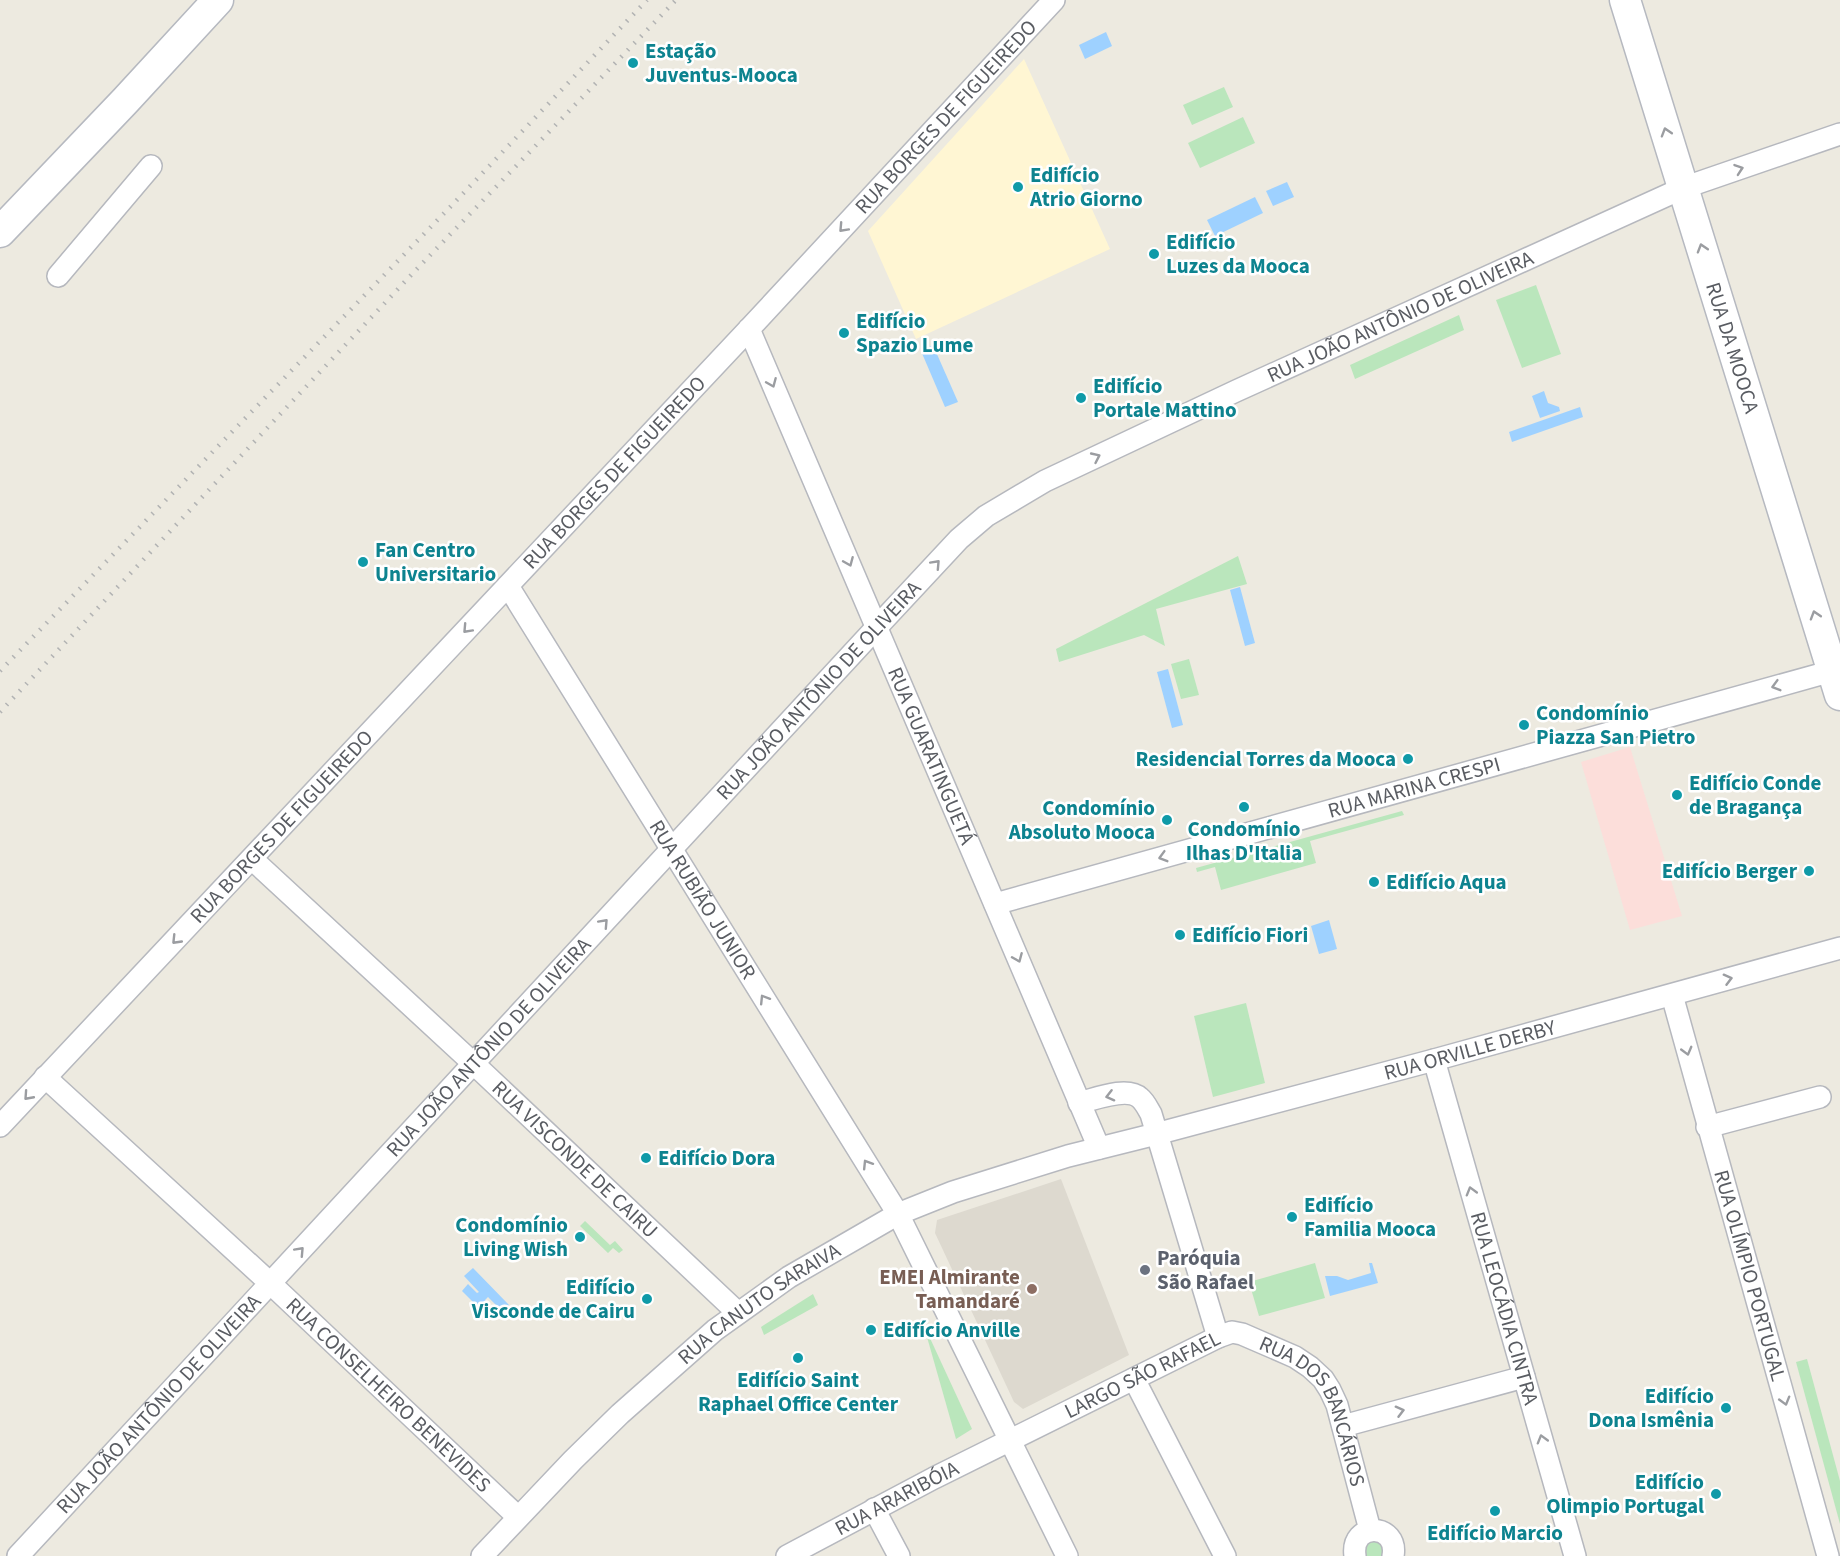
<svg xmlns="http://www.w3.org/2000/svg" width="1840" height="1556" font-family="'Source Sans 3',sans-serif">
<style>
.commercial{fill:#fff6d3}
.education{fill:#ddd9cf}
.medical{fill:#fcdeda}
.green{fill:#bae6bc}
.water{fill:#9ed1ff}
.lines{fill:none;stroke-linecap:round;stroke-linejoin:round}
.street-casing{stroke:#b6b8be;stroke-width:24}
.secondary-casing{stroke:#b6b9c0;stroke-width:33}
.street{stroke:#fff;stroke-width:21}
.secondary{stroke:#fff;stroke-width:30}
.rail{stroke:#b2b3b3;stroke-width:4.5;stroke-dasharray:1.5 8;stroke-linecap:butt}
.oneway{stroke:#9b9da1}
.culture-dot{fill:#0f9aa8;stroke:#fff;stroke-width:2}
.worship-dot{fill:#6b7280;stroke:#fff;stroke-width:2}
.education-dot{fill:#8d6e63;stroke:#fff;stroke-width:2}
.labels{text-anchor:middle;dominant-baseline:central;stroke-width:5;stroke-linejoin:round;paint-order:stroke}
.culture-label{font-size:21px;font-weight:bold;fill:#0d838f;stroke:#fff;text-anchor:start}
.street-label{font-size:21px;fill:#595c62;stroke:#fff}
.worship-label{font-size:21px;font-weight:bold;fill:#5b616d;stroke:#fff;text-anchor:start}
.education-label{font-size:21px;font-weight:bold;fill:#785e54;stroke:#fff;text-anchor:end}
</style>
<rect width="100%" height="100%" fill="#edeae0"/>
<polygon class="commercial" points="1024,59 1110,249 916,339 868,231"/>
<polygon class="education" points="1061,1179 1129,1355 1023,1409 1014,1402 935,1233 937,1220"/>
<polygon class="medical" points="1630,747 1682,916 1630,930 1581,762"/>
<g class="green">
<polygon points="1224,87 1233,107 1192,125 1183,105"/>
<polygon points="1243,117 1255,143 1200,168 1188,143"/>
<polygon points="1536,285 1561,354 1522,368 1496,300"/>
<polygon points="1459,315 1464,330 1355,379 1350,365"/>
<polygon points="1238,556 1247,584 1156,609 1165,646 1144,635 1059,662 1056,649"/>
<polygon points="1189,659 1199,695 1181,699 1171,664"/>
<polygon points="1402,811 1404,815 1310,841 1316,863 1221,890 1215,867 1197,872 1196,868"/>
<polygon points="1246,1003 1265,1083 1213,1097 1194,1016"/>
<polygon points="585,1221 610,1245 615,1241 623,1250 619,1253 613,1248 608,1253 580,1226"/>
<polygon points="1315,1263 1325,1298 1259,1316 1249,1282"/>
<polygon points="813,1294 818,1305 764,1335 761,1327"/>
<polygon points="923,1323 972,1429 956,1439"/>
<polygon points="1807,1359 1840,1481 1840,1524 1796,1362"/>
<polygon points="1378,1535 1389,1556 1360,1556 1360,1543"/>
</g>
<g class="water">
<polygon points="1106,32 1112,46 1085,59 1079,45"/>
<polygon points="1287,182 1294,197 1273,206 1266,191"/>
<polygon points="1255,197 1263,213 1215,236 1207,220"/>
<polygon points="933,345 958,402 945,407 921,351"/>
<polygon points="1544,391 1548,403 1559,407 1560,411 1540,418 1532,396"/>
<polygon points="1580,407 1583,417 1512,442 1509,432"/>
<polygon points="1240,587 1255,643 1245,646 1230,590"/>
<polygon points="1168,669 1183,725 1172,728 1157,672"/>
<polygon points="1329,920 1337,949 1319,954 1311,926"/>
<polygon points="1369,1263 1372,1263 1378,1283 1330,1296 1325,1276 1337,1276 1348,1280 1371,1273"/>
<polygon points="473,1268 509,1305 503,1312 488,1297 485,1300 494,1310 492,1312 487,1306 482,1311 462,1291 468,1284 477,1293 479,1292 464,1276"/>
</g>
<g class="lines">
<defs>
<g id="street">
<polyline points="58,276 151,166"/>
<path id="s1" d="M749,329L1099,1148"/>
<path id="s2" d="M508,586L898,1214L1067,1556"/>
<path id="s3" d="M252,859L474,1064L738,1313"/>
<path id="s4" d="M995,904L1832,671"/>
<path id="s5" d="M1672,995L1828,1556"/>
<path id="s6" d="M1434,1060L1575,1556"/>
<path id="s7" d="M45,1077L270,1283L518,1517"/>
<path d="M1079,1103C1095,1099 1127,1086 1140,1098C1145,1102 1148,1109 1151,1114L1218,1337"/>
<path id="s8" d="M0,1126L749,329L1054,0"/>
<polyline points="1707,1127 1820,1097"/>
<polyline points="1134,1379 1225,1556"/>
<polyline points="1343,1426 1524,1377"/>
<polyline points="874,1509 899,1556"/>
<path id="s9" d="M18,1556L876,628L959,539L986,516L1045,481L1236,391L1683,188L1840,134"/>
<path id="s10" d="M482,1556L573,1460L620,1414L715,1330L789,1277L898,1214L953,1192L1068,1156L1156,1134L1434,1060L1840,948"/>
<path id="s11" d="M787,1556L934,1478L1218,1337L1232,1332L1242,1334L1295,1357L1310,1367L1323,1379L1330,1390L1337,1405L1370,1530"/>
<path d="M1355,1556C1350,1521 1399,1523 1393,1556"/>
</g>
<g id="secondary">
<path id="s12" d="M1625,0L1840,695"/>
<polyline points="0,232 125,101 218,0"/>
</g>
</defs>
<use href="#street" class="street-casing"/>
<use href="#secondary" class="secondary-casing"/>
<use href="#street" class="street"/>
<use href="#secondary" class="secondary"/>
<g class="rail">
<polyline points="0,671 455,202 647,0"/>
<polyline points="0,712 413,273 676,0"/>
</g>
</g>
<defs><path id="oneway-chevron" d="M-2-3.5L2.5 0L-2 3.5" fill="none" stroke-width="1.6" stroke-linecap="round" stroke-linejoin="round" transform="scale(1.5)"/></defs>
<g class="oneway">
<use href="#oneway-chevron" transform="translate(1666 132) rotate(-107)"/>
<use href="#oneway-chevron" transform="translate(1739 169) rotate(-19)"/>
<use href="#oneway-chevron" transform="translate(843 228) rotate(133)"/>
<use href="#oneway-chevron" transform="translate(1702 248) rotate(-107)"/>
<use href="#oneway-chevron" transform="translate(772 383) rotate(67)"/>
<use href="#oneway-chevron" transform="translate(1096 457) rotate(-25)"/>
<use href="#oneway-chevron" transform="translate(849 562) rotate(67)"/>
<use href="#oneway-chevron" transform="translate(936 564) rotate(-47)"/>
<use href="#oneway-chevron" transform="translate(1815 615) rotate(-107)"/>
<use href="#oneway-chevron" transform="translate(467 629) rotate(133)"/>
<use href="#oneway-chevron" transform="translate(1776 686) rotate(164)"/>
<use href="#oneway-chevron" transform="translate(1163 857) rotate(164)"/>
<use href="#oneway-chevron" transform="translate(604 923) rotate(-47)"/>
<use href="#oneway-chevron" transform="translate(176 940) rotate(134)"/>
<use href="#oneway-chevron" transform="translate(1018 958) rotate(67)"/>
<use href="#oneway-chevron" transform="translate(1728 979) rotate(-15)"/>
<use href="#oneway-chevron" transform="translate(764 999) rotate(-122)"/>
<use href="#oneway-chevron" transform="translate(1687 1051) rotate(75)"/>
<use href="#oneway-chevron" transform="translate(28 1096) rotate(132)"/>
<use href="#oneway-chevron" transform="translate(1110 1096) rotate(166)"/>
<use href="#oneway-chevron" transform="translate(867 1164) rotate(-122)"/>
<use href="#oneway-chevron" transform="translate(1471 1191) rotate(-106)"/>
<use href="#oneway-chevron" transform="translate(300 1251) rotate(-47)"/>
<use href="#oneway-chevron" transform="translate(1785 1401) rotate(74)"/>
<use href="#oneway-chevron" transform="translate(1400 1411) rotate(-15)"/>
<use href="#oneway-chevron" transform="translate(1542 1439) rotate(-106)"/>
</g>
<g class="culture-dot">
<circle cx="633" cy="63" r="6"/>
<circle cx="1018" cy="187" r="6"/>
<circle cx="1154" cy="254" r="6"/>
<circle cx="844" cy="333" r="6"/>
<circle cx="1081" cy="398" r="6"/>
<circle cx="363" cy="562" r="6"/>
<circle cx="1524" cy="725" r="6"/>
<circle cx="1408" cy="759" r="6"/>
<circle cx="1677" cy="795" r="6"/>
<circle cx="1244" cy="807" r="6"/>
<circle cx="1167" cy="820" r="6"/>
<circle cx="1809" cy="871" r="6"/>
<circle cx="1374" cy="882" r="6"/>
<circle cx="1180" cy="935" r="6"/>
<circle cx="646" cy="1158" r="6"/>
<circle cx="1292" cy="1217" r="6"/>
<circle cx="580" cy="1237" r="6"/>
<circle cx="647" cy="1299" r="6"/>
<circle cx="871" cy="1330" r="6"/>
<circle cx="798" cy="1358" r="6"/>
<circle cx="1726" cy="1408" r="6"/>
<circle cx="1716" cy="1494" r="6"/>
<circle cx="1495" cy="1511" r="6"/>
</g>
<circle class="worship-dot" cx="1145" cy="1270" r="6"/>
<circle class="education-dot" cx="1032" cy="1289" r="6"/>
<g class="labels">
<g class="culture-label">
<text x="645" y="51">Estação<tspan x="645" dy="24">Juventus-Mooca</tspan></text>
<text x="1030" y="175">Edifício<tspan x="1030" dy="24">Atrio Giorno</tspan></text>
<text x="1166" y="242">Edifício<tspan x="1166" dy="24">Luzes da Mooca</tspan></text>
<text x="856" y="321">Edifício<tspan x="856" dy="24">Spazio Lume</tspan></text>
<text x="1093" y="386">Edifício<tspan x="1093" dy="24">Portale Mattino</tspan></text>
<text x="375" y="550">Fan Centro<tspan x="375" dy="24">Universitario</tspan></text>
<text x="1536" y="713">Condomínio<tspan x="1536" dy="24">Piazza San Pietro</tspan></text>
<text x="1396" y="759" text-anchor="end">Residencial Torres da Mooca</text>
<text x="1689" y="783">Edifício Conde<tspan x="1689" dy="24">de Bragança</tspan></text>
<text x="1155" y="808" text-anchor="end">Condomínio<tspan x="1155" dy="24">Absoluto Mooca</tspan></text>
<text x="1244" y="829" text-anchor="middle">Condomínio<tspan x="1244" dy="24">Ilhas D'Italia</tspan></text>
<text x="1797" y="871" text-anchor="end">Edifício Berger</text>
<text x="1386" y="882">Edifício Aqua</text>
<text x="1192" y="935">Edifício Fiori</text>
<text x="658" y="1158">Edifício Dora</text>
<text x="1304" y="1205">Edifício<tspan x="1304" dy="24">Familia Mooca</tspan></text>
<text x="568" y="1225" text-anchor="end">Condomínio<tspan x="568" dy="24">Living Wish</tspan></text>
<text x="635" y="1287" text-anchor="end">Edifício<tspan x="635" dy="24">Visconde de Cairu</tspan></text>
<text x="883" y="1330">Edifício Anville</text>
<text x="798" y="1380" text-anchor="middle">Edifício Saint<tspan x="798" dy="24">Raphael Office Center</tspan></text>
<text x="1714" y="1396" text-anchor="end">Edifício<tspan x="1714" dy="24">Dona Ismênia</tspan></text>
<text x="1704" y="1482" text-anchor="end">Edifício<tspan x="1704" dy="24">Olimpio Portugal</tspan></text>
<text x="1495" y="1533" text-anchor="middle">Edifício Marcio</text>
</g>
<g class="street-label">
<text stroke="none"><textPath href="#s8" startOffset="1383">RUA BORGES DE FIGUEIREDO</textPath></text>
<text stroke="none"><textPath href="#s9" startOffset="1881">RUA JOÃO ANTÔNIO DE OLIVEIRA</textPath></text>
<text stroke="none"><textPath href="#s12" startOffset="364">RUA DA MOOCA</textPath></text>
<text stroke="none"><textPath href="#s8" startOffset="897">RUA BORGES DE FIGUEIREDO</textPath></text>
<text stroke="none"><textPath href="#s9" startOffset="1179">RUA JOÃO ANTÔNIO DE OLIVEIRA</textPath></text>
<text stroke="none"><textPath href="#s1" startOffset="464">RUA GUARATINGUETÁ</textPath></text>
<text stroke="none"><textPath href="#s4" startOffset="435">RUA MARINA CRESPI</textPath></text>
<text stroke="none"><textPath href="#s8" startOffset="411">RUA BORGES DE FIGUEIREDO</textPath></text>
<text stroke="none"><textPath href="#s2" startOffset="369">RUA RUBIÃO JUNIOR</textPath></text>
<text stroke="none"><textPath href="#s9" startOffset="693">RUA JOÃO ANTÔNIO DE OLIVEIRA</textPath></text>
<text stroke="none"><textPath href="#s10" startOffset="1137">RUA ORVILLE DERBY</textPath></text>
<text stroke="none"><textPath href="#s3" startOffset="441">RUA VISCONDE DE CAIRU</textPath></text>
<text stroke="none"><textPath href="#s5" startOffset="291">RUA OLÍMPIO PORTUGAL</textPath></text>
<text stroke="none"><textPath href="#s10" startOffset="376">RUA CANUTO SARAIVA</textPath></text>
<text stroke="none"><textPath href="#s6" startOffset="258">RUA LEOCÁDIA CINTRA</textPath></text>
<text stroke="none"><textPath href="#s11" startOffset="399">LARGO SÃO RAFAEL</textPath></text>
<text stroke="none"><textPath href="#s7" startOffset="468">RUA CONSELHEIRO BENEVIDES</textPath></text>
<text stroke="none"><textPath href="#s9" startOffset="207">RUA JOÃO ANTÔNIO DE OLIVEIRA</textPath></text>
<text stroke="none"><textPath href="#s11" startOffset="622">RUA DOS BANCÁRIOS</textPath></text>
<text stroke="none"><textPath href="#s11" startOffset="124">RUA ARARIBÓIA</textPath></text>
</g>
<g class="worship-label">
<text x="1157" y="1258">Paróquia<tspan x="1157" dy="24">São Rafael</tspan></text>
</g>
<g class="education-label">
<text x="1020" y="1277">EMEI Almirante<tspan x="1020" dy="24">Tamandaré</tspan></text>
</g>
</g>
</svg>
